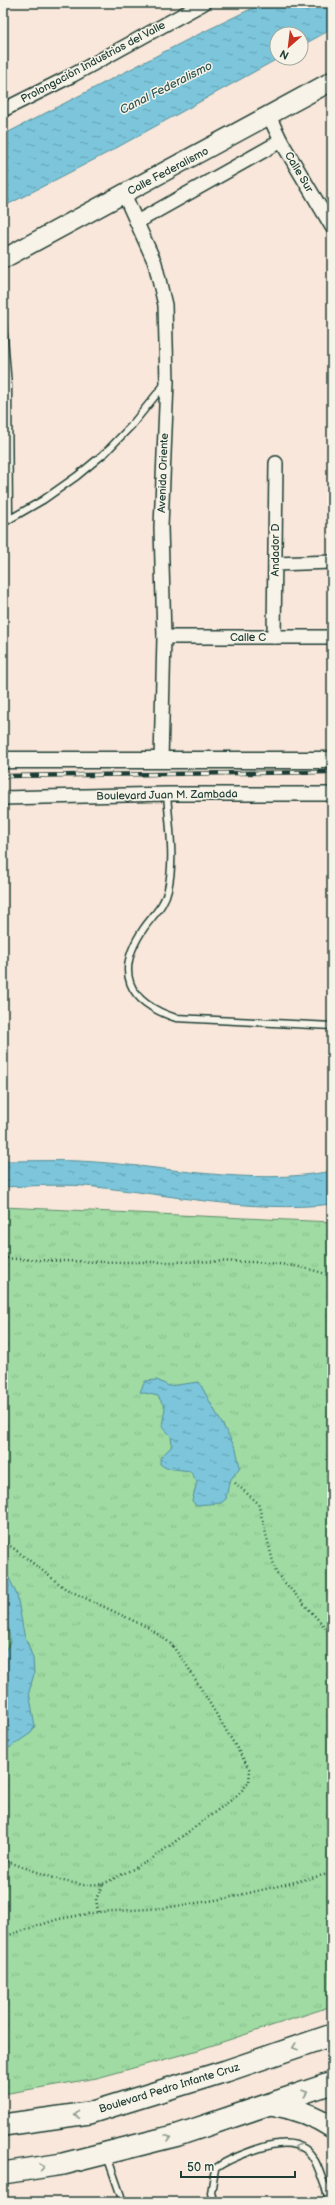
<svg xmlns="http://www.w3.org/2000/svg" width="335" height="2205" font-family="'Balsamiq Sans',sans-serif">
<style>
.grass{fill:url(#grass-tufts);stroke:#5f8c6b}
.water{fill:url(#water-ripples);stroke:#568f98}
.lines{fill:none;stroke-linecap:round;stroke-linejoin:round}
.service-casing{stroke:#1f3d34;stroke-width:9}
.minor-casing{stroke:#1f3d34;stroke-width:16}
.tertiary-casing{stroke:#1f3d34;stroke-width:19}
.secondary-casing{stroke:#1f3d34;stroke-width:21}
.trunk-casing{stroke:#1f3d34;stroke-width:24}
.path{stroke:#1f3d34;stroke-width:2.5;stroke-dasharray:1 3;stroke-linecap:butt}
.service{stroke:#f7f3e8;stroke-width:6}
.minor{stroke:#f7f3e8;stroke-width:13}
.tertiary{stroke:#f7f3e8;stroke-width:16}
.secondary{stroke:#f7f3e8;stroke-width:18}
.trunk{stroke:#f7f3e8;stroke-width:21}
.rail-casing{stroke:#1f3d34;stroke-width:4.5}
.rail{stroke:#f7f3e8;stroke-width:3;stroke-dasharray:9;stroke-linecap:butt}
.oneway{stroke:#8b988e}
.labels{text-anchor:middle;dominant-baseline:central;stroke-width:3;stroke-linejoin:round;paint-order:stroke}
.street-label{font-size:11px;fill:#1f3d34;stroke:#f7f3e8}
.water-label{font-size:12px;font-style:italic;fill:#315855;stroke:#f7f3e8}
</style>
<defs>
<pattern id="grass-tufts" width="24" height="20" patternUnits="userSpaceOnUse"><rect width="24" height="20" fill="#9fdba2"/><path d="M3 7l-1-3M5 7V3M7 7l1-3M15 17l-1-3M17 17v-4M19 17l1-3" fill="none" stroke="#88bd8c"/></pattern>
<pattern id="water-ripples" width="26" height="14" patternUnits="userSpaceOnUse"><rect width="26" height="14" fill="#7bc5db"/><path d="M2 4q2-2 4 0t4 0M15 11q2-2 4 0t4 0" fill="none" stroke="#64a1b2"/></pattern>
</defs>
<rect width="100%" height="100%" fill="#f8e7da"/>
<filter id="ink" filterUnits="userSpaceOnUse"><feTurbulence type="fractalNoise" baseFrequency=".025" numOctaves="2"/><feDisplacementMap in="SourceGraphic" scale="8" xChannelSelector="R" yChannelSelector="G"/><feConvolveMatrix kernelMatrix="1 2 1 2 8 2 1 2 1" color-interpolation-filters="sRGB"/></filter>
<g filter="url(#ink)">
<polygon class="grass" points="3,1207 332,1222 332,2006 195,2051 97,2078 3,2094"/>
<g class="water">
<polygon points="263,3 332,3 332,29 301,46 301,34 277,34 277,58 279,58 107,153 3,207 3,135 187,40"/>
<path d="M3,1161C28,1161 54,1160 79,1161C163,1165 248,1187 332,1171V1204C252,1214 165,1193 85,1186C58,1184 30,1186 3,1187Z"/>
<polygon points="157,1380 169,1386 199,1382 236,1449 240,1467 229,1482 226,1499 221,1503 196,1505 192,1501 197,1482 190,1471 166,1468 160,1464 160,1458 172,1446 171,1436 162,1426 165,1408 158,1396 140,1392 145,1381"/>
<polygon points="4,1576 9,1578 17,1595 24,1634 33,1658 34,1674 29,1692 35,1726 31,1733 3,1752 3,1655 10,1642 9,1633 3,1622"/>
</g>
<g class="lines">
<defs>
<g id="service">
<polyline points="3,325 8,386 9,519"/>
<polyline points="3,523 43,500 77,476 106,452 131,426 164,385"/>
<path d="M167,794C169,825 175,859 168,889C165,905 153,915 144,928C114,972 127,1002 176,1018L332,1026"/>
<polyline points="107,2156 123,2202"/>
<path d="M214,2202L211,2193L215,2169C225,2160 264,2145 278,2144C286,2143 297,2144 305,2149C316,2156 321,2177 326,2189"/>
<polyline points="329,2202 326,2189 332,2188"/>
</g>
<g id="minor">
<polyline points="3,110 73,75 204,3"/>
<polyline points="269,116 281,141 332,227"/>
<polyline points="124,194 155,263 165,305 167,382 161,527 164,637 161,761"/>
<polyline points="137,222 281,141"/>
<polyline points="275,564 332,562"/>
<polyline points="164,637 332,637"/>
<polyline points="274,637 276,463"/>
<polyline points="3,798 167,794 332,794"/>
</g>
<polyline id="tertiary" points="3,760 332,760"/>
<polyline id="secondary" points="3,259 332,81"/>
<g id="trunk">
<path d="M271,2104C293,2108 312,2114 332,2127"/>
<polyline points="3,2125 89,2113 226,2071 332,2035"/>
<polyline points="3,2173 63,2164 178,2135 332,2083"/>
</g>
</defs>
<use href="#service" class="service-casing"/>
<use href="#minor" class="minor-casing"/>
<use href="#tertiary" class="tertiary-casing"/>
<use href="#secondary" class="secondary-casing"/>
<use href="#trunk" class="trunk-casing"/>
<g class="path">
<path d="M3,1258C57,1262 110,1262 164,1262C211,1262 291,1257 332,1277"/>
<polyline points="235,1483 258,1503 276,1573 332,1635"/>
<polyline points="3,1543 12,1547 66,1589 149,1628 170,1643 186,1664 250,1770 249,1782 238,1795 149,1861 103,1884 84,1885 63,1881 3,1860"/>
<polyline points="98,1912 96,1899 103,1884"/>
<polyline points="3,1937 59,1919 98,1912 164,1908 228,1898 332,1873"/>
</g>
<use href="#service" class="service"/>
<use href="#minor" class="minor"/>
<use href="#tertiary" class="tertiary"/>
<use href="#secondary" class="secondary"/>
<use href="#trunk" class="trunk"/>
<defs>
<polyline id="rail" points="3,776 332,772"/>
</defs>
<use href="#rail" class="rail-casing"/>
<use href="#rail" class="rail"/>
</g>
<defs><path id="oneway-chevron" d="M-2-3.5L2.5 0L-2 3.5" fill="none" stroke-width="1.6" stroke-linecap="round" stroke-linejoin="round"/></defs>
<g class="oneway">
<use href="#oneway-chevron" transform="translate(295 2047) rotate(161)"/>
<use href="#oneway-chevron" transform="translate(305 2093) rotate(-18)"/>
<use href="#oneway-chevron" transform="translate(77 2115) rotate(172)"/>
<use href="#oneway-chevron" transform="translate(168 2138) rotate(-15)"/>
<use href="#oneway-chevron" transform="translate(298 2147) rotate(-159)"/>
<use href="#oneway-chevron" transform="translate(42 2167) rotate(-9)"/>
</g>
</g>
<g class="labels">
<g class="street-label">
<text transform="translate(93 62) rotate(-28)">Prolongación Industrias del Valle</text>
<text transform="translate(168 171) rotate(-28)">Calle Federalismo</text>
<text transform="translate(299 172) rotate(59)">Calle Sur</text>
<text transform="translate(163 473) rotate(-88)">Avenida Oriente</text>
<text transform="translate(275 550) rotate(-90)">Andador D</text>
<text x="248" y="637">Calle C</text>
<text transform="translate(167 795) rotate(-1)">Boulevard Juan M. Zambada</text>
<text transform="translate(169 2088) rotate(-17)">Boulevard Pedro Infante Cruz</text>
</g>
<g class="water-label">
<text transform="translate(166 88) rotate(-27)">Canal Federalismo</text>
</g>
</g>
<rect width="335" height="2205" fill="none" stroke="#f7f3e8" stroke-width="16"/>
<rect x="8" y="8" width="319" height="2189" fill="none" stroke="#1f3d34" stroke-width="1.5" filter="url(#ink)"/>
<g transform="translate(289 46) rotate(208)"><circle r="19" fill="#f7f3e8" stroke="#a1aaa0"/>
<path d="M0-3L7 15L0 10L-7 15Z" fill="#c8321e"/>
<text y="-6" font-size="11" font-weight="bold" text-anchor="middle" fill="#1f3d34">N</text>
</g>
<path d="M181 2171v6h114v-6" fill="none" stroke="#1f3d34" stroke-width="2"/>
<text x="187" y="2171" font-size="12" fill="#1f3d34" stroke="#f7f3e8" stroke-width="3" paint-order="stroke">50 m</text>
</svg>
